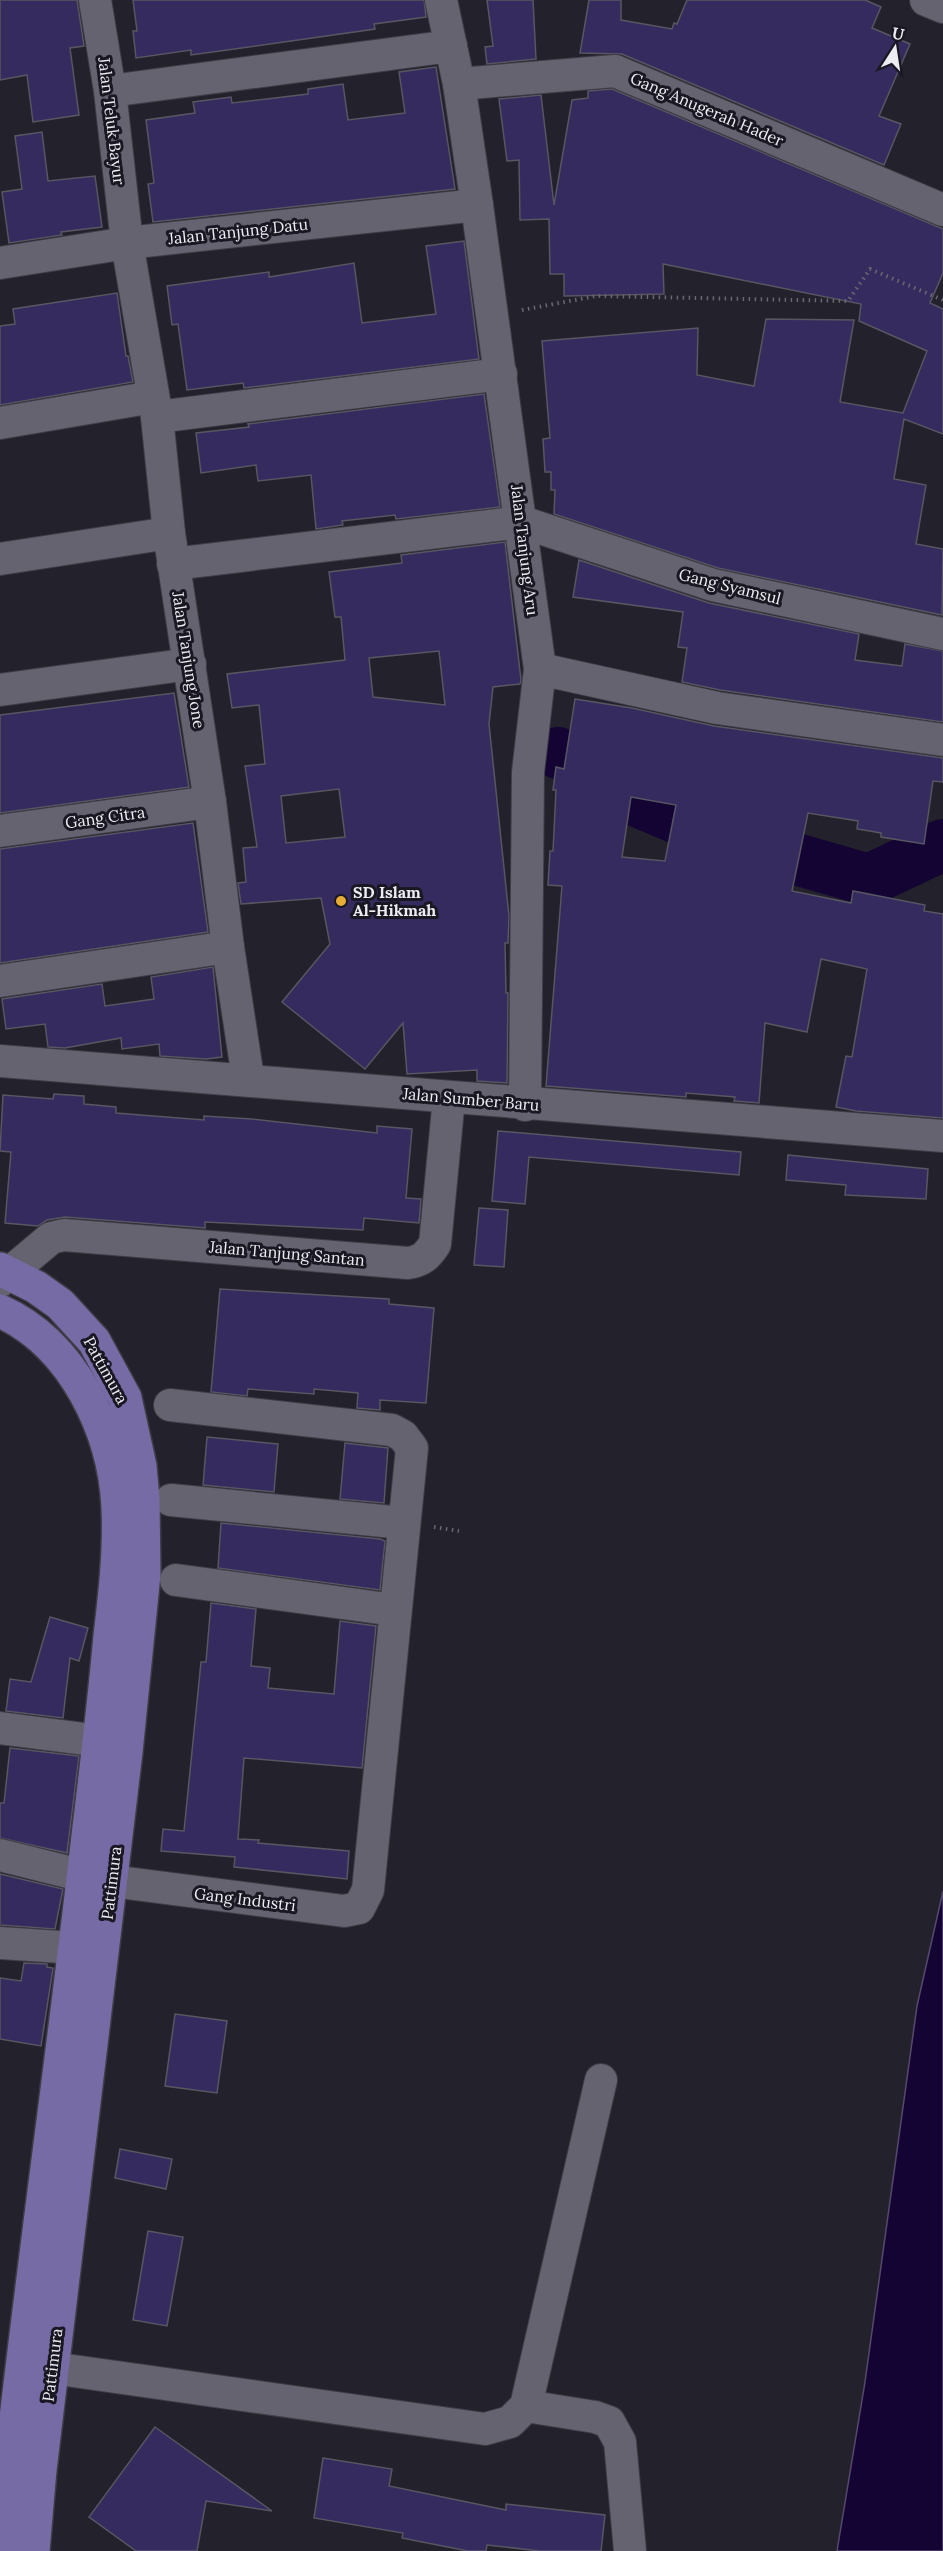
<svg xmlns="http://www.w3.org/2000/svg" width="943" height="2551" font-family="Lora,serif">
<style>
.water{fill:#140434;stroke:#554a6d;stroke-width:1.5}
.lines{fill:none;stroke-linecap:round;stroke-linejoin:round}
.river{stroke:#140434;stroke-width:52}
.building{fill:#362b5e;stroke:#575662;stroke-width:1.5;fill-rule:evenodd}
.street-casing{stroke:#3e3c45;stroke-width:34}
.primary-casing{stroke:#3e3c45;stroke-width:36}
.path{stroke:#6a6871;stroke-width:4;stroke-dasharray:1.5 4.5;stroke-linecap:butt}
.street{stroke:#64636f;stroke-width:32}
.primary{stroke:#776ba6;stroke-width:33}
.poi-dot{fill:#e6ac36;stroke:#191822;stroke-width:2}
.labels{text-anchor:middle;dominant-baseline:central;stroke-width:6;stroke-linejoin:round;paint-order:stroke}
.street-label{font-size:16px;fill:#edecf3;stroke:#191822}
.poi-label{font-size:16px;font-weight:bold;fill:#edecf3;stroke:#191822;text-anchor:start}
</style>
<rect width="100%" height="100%" fill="#23212b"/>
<polygon class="water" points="943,1891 943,2551 837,2551 865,2382 917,2006"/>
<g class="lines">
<polyline class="river" points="558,753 603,767 618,793 730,840 869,880 943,845"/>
</g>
<g class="building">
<polygon points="0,0 77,0 84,46 70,48 79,115 33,122 27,75 0,80"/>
<polygon points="133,0 424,0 426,17 374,24 375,29 220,51 191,55 191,50 136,58 133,31 137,31"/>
<polygon points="487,0 533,0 536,59 487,64 485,47 493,46"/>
<polygon points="589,0 621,0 621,20 672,29 674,23 677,24 687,0 865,0 881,7 872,28 910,44 879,116 901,124 884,165 622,54 580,53"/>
<polygon points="436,67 455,189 153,222 148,184 154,183 146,120 195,113 193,102 231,97 232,103 308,94 308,89 343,84 348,120 405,113 399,72"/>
<polygon points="612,89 943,229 943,273 930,303 943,309 943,434 904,419 894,479 926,485 916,544 943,549 942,615 718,568 554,514 555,490 551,490 551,472 545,472 543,439 550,438 542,341 698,328 697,375 754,386 766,319 854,320 840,402 903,413 927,351 859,321 861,304 663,264 664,294 564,296 564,274 550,274 549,219 520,220 519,160 507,161 499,99 541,95 554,205 572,100 588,98 588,91"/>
<polygon points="42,132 48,181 95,176 102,227 61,232 62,235 9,243 2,192 22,189 15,136"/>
<polygon points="464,241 479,359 244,388 243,383 187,390 178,324 172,325 167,286 269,272 269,277 354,263 362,323 436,314 426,246"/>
<polygon points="117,293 126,356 128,356 133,382 0,405 0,326 15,324 13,309"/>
<polygon points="484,394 500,507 396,519 395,515 342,521 343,525 316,529 311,475 258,481 256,465 201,473 196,433 249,427 248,424"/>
<path d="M505,542L521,680L520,684L493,687L489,724L509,916L508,943H505L506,993H508L507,1083L477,1081V1070L407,1074L403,1023L365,1069L282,1002L330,944L321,898L241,904L238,883L246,882L243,848L257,847L245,766L265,764L259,705L232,708L227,674L345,660L341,617H335L329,572L402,563L401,555ZM439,651L445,705L373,697L369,658ZM339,789L345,837L286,843L281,796Z"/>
<polygon points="579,560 709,603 859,634 855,660 902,666 905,644 943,651 943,722 720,690 682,682 687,648 678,647 683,612 573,597"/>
<polygon points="174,693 189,787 0,813 0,715"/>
<path d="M575,699L632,708L714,726L943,758V782L933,781L924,844L881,837V833L857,829L858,821L808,813L792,891L851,903L853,891L925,905L924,911L943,914V1118L856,1111L836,1107L846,1056L852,1057L867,969L821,959L807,1032L765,1023L759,1103L734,1101L735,1097L686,1093V1097L546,1086L562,886L548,885L550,851H553L556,790H553L556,767L564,769ZM631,797L676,805L665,861L622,857Z"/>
<polygon points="193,823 208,932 0,963 0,849"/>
<polygon points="213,967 222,1057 206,1059 160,1056 159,1044 122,1049 121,1038 65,1048 48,1047 45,1024 6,1029 2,999 102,984 105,1006 154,999 151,977"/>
<polygon points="54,1094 84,1096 84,1104 116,1107 116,1113 204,1120 204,1116 252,1119 377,1133 377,1126 412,1129 406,1198 421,1199 419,1223 364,1218 363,1230 205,1222 205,1228 65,1217 47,1220 38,1226 5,1223 11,1152 0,1151 3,1095 53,1099"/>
<polygon points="498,1131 741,1152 739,1175 529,1157 525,1204 492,1201"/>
<polygon points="788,1155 928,1169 926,1199 845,1195 846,1185 786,1180"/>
<polygon points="479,1208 508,1210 504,1267 474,1265"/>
<polygon points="220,1289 389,1299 389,1304 434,1308 426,1403 380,1400 380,1410 357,1408 358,1393 314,1389 314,1394 248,1389 247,1396 211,1392"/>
<polygon points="207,1437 278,1444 274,1492 203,1485"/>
<polygon points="345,1443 388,1448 384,1503 340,1499"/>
<polygon points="221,1523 380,1539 385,1541 380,1590 218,1568"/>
<polygon points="211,1603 256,1609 251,1666 270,1668 268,1688 334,1694 340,1621 376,1626 362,1768 244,1758 238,1839 259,1840 258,1843 349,1851 347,1879 234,1867 235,1857 161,1851 163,1829 184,1831 201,1662 206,1662"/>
<polygon points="50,1617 88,1628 79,1661 70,1658 63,1718 6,1711 10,1679 31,1682"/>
<polygon points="10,1748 79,1756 67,1853 0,1838 0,1803 4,1803"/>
<polygon points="0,1874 63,1889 55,1929 0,1925"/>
<polygon points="24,1963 47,1964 47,1967 53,1968 41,2046 0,2039 0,1978 21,1981"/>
<polygon points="175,2014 227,2021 217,2093 165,2086"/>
<polygon points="120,2149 172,2159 166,2189 115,2178"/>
<polygon points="148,2231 183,2237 167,2326 133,2320"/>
<polygon points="155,2427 272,2511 206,2501 197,2551 136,2551 89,2517"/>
<polygon points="323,2458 392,2469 389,2486 506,2510 506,2504 605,2515 601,2551 540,2551 487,2545 486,2551 468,2551 402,2538 403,2533 314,2518"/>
</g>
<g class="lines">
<defs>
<g id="street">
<polyline points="95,0 110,91 127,243 157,417 169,533 210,802 228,947 248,1078"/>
<polyline points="441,0 459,84 477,205 540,669 528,772 525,1105"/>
<polyline points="926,0 943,7"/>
<polyline points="459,84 615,71 943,210"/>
<polyline points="110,91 451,46"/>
<polyline points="0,263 127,243 477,205"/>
<polyline points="157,417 501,374"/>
<polyline points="0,423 153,397"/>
<polyline points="0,559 169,533"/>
<polyline points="173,564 522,522 713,585 943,634"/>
<polyline points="540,669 717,708 943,740"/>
<polyline points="0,690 190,664"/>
<polyline points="0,831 210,802"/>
<polyline points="0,981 228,947"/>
<polyline points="0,1061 943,1136"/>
<path d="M0,1281L51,1238L64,1235L408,1263C422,1261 427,1256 435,1244L449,1098"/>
<polyline points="171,1500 403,1523"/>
<polyline points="176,1580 394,1610"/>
<polyline points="0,1728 100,1741"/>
<polyline points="0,1855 84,1876"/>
<polyline points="111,1881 344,1911 359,1908 368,1890 412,1448 403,1436 392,1430 170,1405"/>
<polyline points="0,1943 75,1948"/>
<polyline points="52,2368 485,2429 510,2422 526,2406 601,2080"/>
<polyline points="526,2406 595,2417 609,2422 620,2442 630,2551"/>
</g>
<g id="primary">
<polyline points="0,1269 36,1287 60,1304 94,1341 125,1398 140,1466 143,1499 144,1574 126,1752 40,2470 33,2551"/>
<path d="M0,1311C73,1344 114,1430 118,1507C120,1550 115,1594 110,1636C104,1703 96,1770 88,1836C61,2075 26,2312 1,2551"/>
</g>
</defs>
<use href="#street" class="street-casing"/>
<use href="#primary" class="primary-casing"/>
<g class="path">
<polyline points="522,310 596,296 848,301 870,269 943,300"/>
<polyline points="434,1527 459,1531"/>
</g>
<use href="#street" class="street"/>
<use href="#primary" class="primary"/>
</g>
<circle class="poi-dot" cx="341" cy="901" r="6"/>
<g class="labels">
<g class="street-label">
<text transform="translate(707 109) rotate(23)">Gang Anugerah Hader</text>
<text transform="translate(112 121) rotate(83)">Jalan Teluk Bayur</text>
<text transform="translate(238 231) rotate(-6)">Jalan Tanjung Datu</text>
<text transform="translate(525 550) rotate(83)">Jalan Tanjung Aru</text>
<text transform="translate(730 586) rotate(14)">Gang Syamsul</text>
<text transform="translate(189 660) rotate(81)">Jalan Tanjung Jone</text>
<text transform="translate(105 817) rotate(-8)">Gang Citra</text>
<text transform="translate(471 1099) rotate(5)">Jalan Sumber Baru</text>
<text transform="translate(287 1253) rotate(5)">Jalan Tanjung Santan</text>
<text transform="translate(106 1370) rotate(61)">Pattimura</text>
<text transform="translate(111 1883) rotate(-83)">Pattimura</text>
<text transform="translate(245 1899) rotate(7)">Gang Industri</text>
<text transform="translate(52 2365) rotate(-83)">Pattimura</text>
</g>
<g class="poi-label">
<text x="353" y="892">SD Islam<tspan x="353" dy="18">Al-Hikmah</tspan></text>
</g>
</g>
<g transform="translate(895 48) rotate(12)" stroke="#191822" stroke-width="4.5" paint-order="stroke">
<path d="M0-4.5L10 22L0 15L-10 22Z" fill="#edecf3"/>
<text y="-9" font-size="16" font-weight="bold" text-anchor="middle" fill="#edecf3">U</text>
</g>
</svg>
